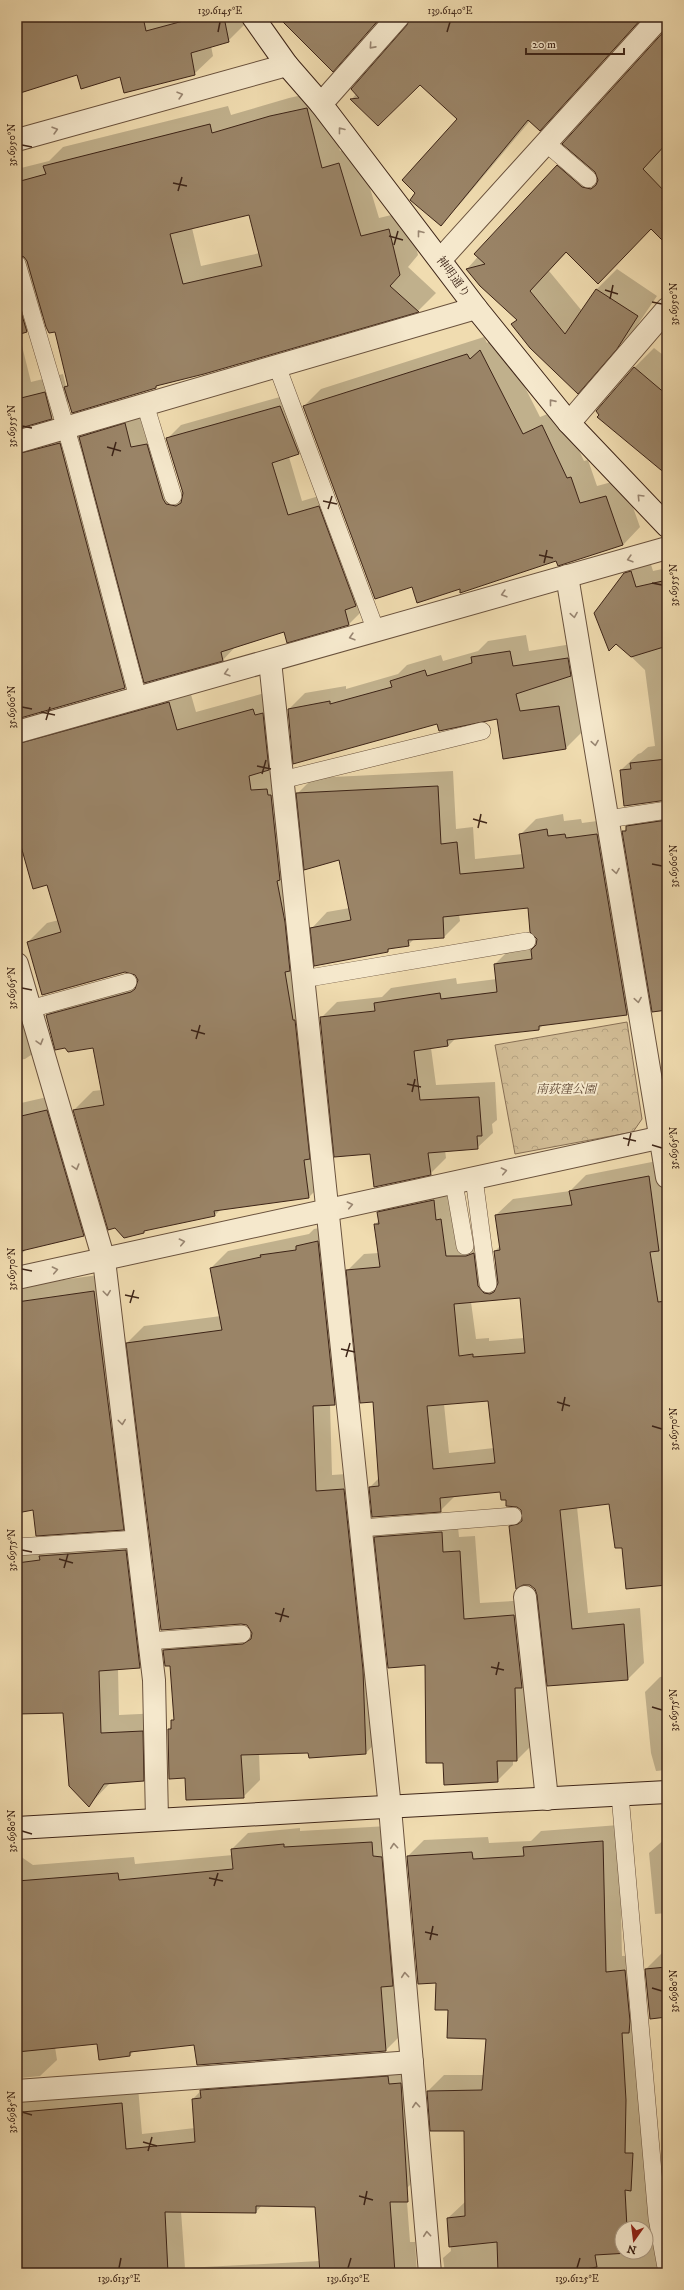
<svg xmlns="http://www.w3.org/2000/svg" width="684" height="2290" font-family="'IM FELL DW Pica','Noto Serif JP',serif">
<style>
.park{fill:url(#park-crowns);stroke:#887056}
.shadow{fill:#0003;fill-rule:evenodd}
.building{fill:#9a8467;stroke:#3d2417;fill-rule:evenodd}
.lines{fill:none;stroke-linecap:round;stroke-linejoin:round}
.lane-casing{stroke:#6a523d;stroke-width:18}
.street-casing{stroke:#6a523d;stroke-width:24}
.secondary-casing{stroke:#3d2417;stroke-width:24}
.lane{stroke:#f5e8cc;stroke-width:17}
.street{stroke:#f5e8cc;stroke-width:22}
.secondary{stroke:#f5e8cc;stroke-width:22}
.oneway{stroke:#998672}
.ticks{fill:none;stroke:#3d2417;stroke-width:1.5}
.labels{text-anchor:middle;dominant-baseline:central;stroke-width:4;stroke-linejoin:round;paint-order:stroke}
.street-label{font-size:12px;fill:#3d2417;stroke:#f5e8cc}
.park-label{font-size:12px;font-style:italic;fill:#624a37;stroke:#f5e8cc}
.neatline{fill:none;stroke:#3d2417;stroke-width:1.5}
.ticks-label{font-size:10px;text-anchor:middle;fill:#3d2417}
</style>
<defs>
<pattern id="park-crowns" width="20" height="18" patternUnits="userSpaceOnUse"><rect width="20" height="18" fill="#d2bd96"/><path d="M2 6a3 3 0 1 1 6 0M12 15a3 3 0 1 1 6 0" fill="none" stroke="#b5a281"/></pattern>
</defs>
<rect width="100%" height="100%" fill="#f0dcb0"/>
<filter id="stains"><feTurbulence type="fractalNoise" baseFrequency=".005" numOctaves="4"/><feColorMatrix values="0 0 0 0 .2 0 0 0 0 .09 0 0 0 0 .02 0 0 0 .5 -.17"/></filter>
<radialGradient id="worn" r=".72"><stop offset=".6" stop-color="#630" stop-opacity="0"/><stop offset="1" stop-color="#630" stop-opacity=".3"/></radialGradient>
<polygon class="park" points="627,1022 642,1119 633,1132 515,1154 495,1045"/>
<g class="shadow">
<polygon points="17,17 246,17 247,22 228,41 211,46 213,56 194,74 78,74 17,94"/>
<polygon points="280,17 382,17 333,70"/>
<polygon points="418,17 644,17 540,130 530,121 460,204 441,224 459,119 420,83 378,125 352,99"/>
<polygon points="667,29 667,242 651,228 567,252 549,271 582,311 597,289 617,269 657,296 636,327 578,392 518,319 467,269 572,151"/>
<path d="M325,90L340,151L357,145L379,218L408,211L418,255L408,267L436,293L418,311L159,385L156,387L69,401L52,418L23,426L27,433L78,425L81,436L94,423L139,410L145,433L161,431L177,485L183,493L167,439L181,425L294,393L313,439L299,453L289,457L302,501L333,492L363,610L349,624L284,631L236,646L223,660L145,682L142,670L125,688L17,719V169L49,161L63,147L228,106L231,115L289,98ZM249,214L260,253L201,266L192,228ZM43,314L56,330L69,383L66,386L63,374L31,382L19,334L26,332Z"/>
<polygon points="498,334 540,417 560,409 584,461 588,460 597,486 623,479 640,527 623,545 557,559 461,588 413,585 304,406 321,389 484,337 487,343"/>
<polygon points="654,348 667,358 667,474 634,368"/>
<polygon points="648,555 653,571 667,568 667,800 625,805 621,770 638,754 641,753 648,747 655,746 645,670 617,643 624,574 641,557"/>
<polygon points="526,635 529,651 572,644 582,732 566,748 498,718 438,723 289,709 305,693 346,686 346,689 398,674 407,665 441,655 443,661 478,651 488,641"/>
<polygon points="188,684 196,712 272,691 287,751 269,769 270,772 286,771 328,1178 309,1197 221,1209 215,1215 146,1229 144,1232 74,1110 93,1091 102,1090 94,1047 46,1016 65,997 137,977 131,971 28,942 47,923 59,920 48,884 17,828 17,751 18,744 36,726"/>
<polygon points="453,771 456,829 473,827 475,859 523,854 520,835 536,819 563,814 564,821 581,819 582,823 613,819 643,999 627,1014 543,1025 539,1029 455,1039 448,1046 431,1048 436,1085 495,1082 497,1120 492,1124 493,1133 477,1148 445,1150 446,1158 430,1174 371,1153 321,1018 337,1002 382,997 391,988 456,978 457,984 497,979 495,964 510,949 537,945 538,939 528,907 459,915 460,921 444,937 414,939 408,945 391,947 388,951 312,928 327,912 350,908 340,858 297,794 313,778"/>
<polygon points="667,806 667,1051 662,1010 623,832 644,810"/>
<polygon points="38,1001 49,1037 31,1055 25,1059 17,1060 17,1005"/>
<polygon points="65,1093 102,1217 83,1235 27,1249 21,1254 17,1255 17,1107 21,1103"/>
<path d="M667,1159V1584L622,1546L609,1503L577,1507L588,1613L640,1608L644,1663L628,1679L548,1685L538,1595L510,1527L522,1514V1510L506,1499L501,1490L456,1495L440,1511L370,1487L379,1478L374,1401L347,1271L364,1254L379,1253L375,1225L379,1220V1212L395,1196L450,1184L463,1240H484L498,1273L495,1251L501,1245L496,1215L513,1199L570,1191L586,1175ZM521,1297L524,1338L489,1341V1338L476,1339L471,1302ZM489,1400L494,1448L449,1453L444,1404Z"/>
<polygon points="335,1225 352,1387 335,1404 330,1404 332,1475 361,1473 382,1736 366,1753 259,1753 260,1780 243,1797 186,1777 169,1730 175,1718 171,1665 164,1650 181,1634 250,1628 127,1343 144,1326 221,1316 211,1268 228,1251 309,1234 314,1229"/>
<polygon points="112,1273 142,1510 123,1529 34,1509 17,1512 17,1295 27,1285"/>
<polygon points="457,1517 459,1537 475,1536 480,1603 530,1600 533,1744 517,1760 513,1760 513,1765 497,1781 444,1762 426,1664 375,1537 391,1522"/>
<polygon points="144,1532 158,1649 140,1667 118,1669 119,1715 161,1713 162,1761 143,1780 111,1782 89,1805 64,1712 17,1713 17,1547"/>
<polygon points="667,1676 667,1770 656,1771 651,1753 645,1692 660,1677"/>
<path d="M619,1825L622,1956L641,1955V2132L657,2131L663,2203L667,2222V2273H445L443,2258L451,2251L448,2218L465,2202V2130L428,2091L444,2075H485L487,2038L449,2009L437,1981L408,1856L424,1840L488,1837L489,1843L531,1841L541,1831ZM622,2228H646V2252H622Z"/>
<path d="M388,1826L402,2034L386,2050L195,2044L134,2051L130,2055L98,2043L55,2047L57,2060L40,2076L21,2078L23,2082L138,2087L142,2134L195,2128L193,2099L217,2074L404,2061L423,2165L410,2178V2185L406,2189L410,2242H415L417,2273H17V1854L33,1865L134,1857L135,1864L233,1855L232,1849L248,1833L300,1828V1831ZM262,2205L316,2206L320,2261L185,2268L181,2211L256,2212Z"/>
<polygon points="667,1837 667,1913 655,1914 649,1853"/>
<polygon points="662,1953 667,1953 667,2016 646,1969"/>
<polygon points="667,2140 667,2206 662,2145"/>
</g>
<g class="building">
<polygon points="37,17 143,17 146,31 198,17 224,17 229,42 191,53 195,75 124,93 120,77 81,89 77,75 17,94 17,23"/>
<polygon points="278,17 381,17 333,72"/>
<polygon points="410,17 643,17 540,131 528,120 441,226 410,200 415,193 402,180 457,119 420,85 378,126 350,99 359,98 351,89 407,25"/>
<polygon points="667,28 667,143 643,169 667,194 667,245 651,229 598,284 566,252 530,291 565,334 596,289 638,316 617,349 578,394 530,348 511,324 517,320 480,286 466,269 485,264 474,254 557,165 582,187 591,189 596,185 598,180 595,172 562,144"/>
<path d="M307,108L322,168L339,163L361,236L389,229L400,275L390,286L419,312L204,374L156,386V388L72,413L64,387L68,386L55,332L49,333L46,327L27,261L24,257L17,254V182L46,174L43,166L210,124L212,133L270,116ZM249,215L262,266L183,284L170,234Z"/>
<polygon points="17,299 27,332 17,335"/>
<polygon points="480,350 523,434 542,425 567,478 571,477 580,503 606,496 623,545 558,566 556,561 460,593 460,589 417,603 412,587 375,599 303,406 467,354 470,359"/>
<polygon points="634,367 667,395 667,475 597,417 599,415 596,411"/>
<polygon points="45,392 52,419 17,429 17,399"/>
<polygon points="280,406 299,454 272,463 288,515 319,506 356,606 345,610 349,625 287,643 284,632 221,652 223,661 144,683 79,437 125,423 131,447 147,444 163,499 166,504 176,506 181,503 183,493 166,438"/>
<polygon points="60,443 125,688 17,719 17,454"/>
<polygon points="631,571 636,587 667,580 667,646 631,657 616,644 609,651 594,613 624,573"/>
<polygon points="510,651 513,666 568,658 571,676 516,694 520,711 559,706 566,749 503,759 497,719 439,731 437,724 293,764 288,709 330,701 330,704 392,687 390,681 425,670 427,676 472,663 471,657"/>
<polygon points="169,702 177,730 253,709 255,715 263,713 269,770 249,776 251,790 267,789 268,795 271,795 280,880 277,881 285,922 290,971 285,972 293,1020 295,1020 310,1159 304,1160 309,1198 214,1211 215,1216 144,1231 144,1233 124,1238 115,1228 108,1230 73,1110 104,1105 93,1048 68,1052 65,1048 55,1050 46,1015 131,992 135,989 138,980 135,975 125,972 42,995 27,942 61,932 47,885 33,889 17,832 17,744"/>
<polygon points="667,759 667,800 624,806 620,770 631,769 630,763"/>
<polygon points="438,786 441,844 457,842 460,874 524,868 519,834 547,829 548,836 565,834 566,838 597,834 627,1015 539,1026 539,1030 447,1040 448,1046 414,1051 420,1100 479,1097 482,1136 477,1136 478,1149 428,1153 431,1175 374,1187 370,1154 334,1157 320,1017 375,1011 374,1003 440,993 441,999 497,992 494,964 532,959 531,950 536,945 537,939 530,932 528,908 443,917 444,938 408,940 409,946 388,949 388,952 314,966 310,928 351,920 339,860 304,870 296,793"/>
<polygon points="667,820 667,1010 652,1012 622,831 626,831 626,826"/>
<polygon points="47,1110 84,1236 17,1252 17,1117"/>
<path d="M649,1176L659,1251L650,1252L658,1302L667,1301V1585L626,1589L622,1548H615L609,1504L560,1510L572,1629L624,1624L628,1680L547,1686L537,1595L535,1589L530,1585H523L516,1589L509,1526L518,1524L522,1521L521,1510L517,1507L506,1506V1500H501L500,1492L440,1498L441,1512L372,1517L369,1487L379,1486L373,1402L360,1403L346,1270L380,1267L374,1224H379L377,1212L434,1200L436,1220L441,1219L446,1256H466L474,1253L478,1286L484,1293L490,1294L494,1292L498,1283L494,1251L500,1250L495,1215L572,1205L569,1191ZM520,1298L525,1353L473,1357V1354L459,1356L454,1304ZM488,1401L495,1463L433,1469L427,1406Z"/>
<polygon points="318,1241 335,1405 313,1406 316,1491 344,1489 363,1670 366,1754 309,1758 308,1753 241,1755 244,1798 186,1800 185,1778 169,1779 168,1729 171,1729 171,1720 174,1720 170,1666 165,1666 163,1650 243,1644 251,1639 252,1633 247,1625 241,1624 161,1630 126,1343 222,1330 210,1268 261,1257 260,1255 296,1250 296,1246"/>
<polygon points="94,1291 124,1530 36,1536 33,1510 17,1513 17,1302"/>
<polygon points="442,1532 443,1552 460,1551 464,1619 514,1615 522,1688 515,1688 517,1761 497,1761 498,1782 444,1785 443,1763 426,1763 425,1665 388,1668 374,1537"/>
<polygon points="126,1550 140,1668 99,1671 101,1733 143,1731 144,1781 104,1784 89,1807 69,1786 63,1713 17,1714 17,1563 40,1560 39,1556"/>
<polygon points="603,1841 606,1972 625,1970 630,2021 629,2033 622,2033 626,2100 625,2153 633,2153 631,2191 625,2190 627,2228 622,2228 622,2252 629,2253 595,2255 597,2267 563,2273 498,2273 497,2242 449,2247 447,2218 465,2216 464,2131 430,2131 427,2091 482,2090 486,2039 447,2038 448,2010 435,2010 436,1983 418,1984 407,1856 472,1852 473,1859 524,1856 523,1847"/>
<polygon points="372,1842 373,1856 382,1857 393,1986 381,1987 386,2051 197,2065 194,2045 130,2052 130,2056 99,2060 97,2044 17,2052 17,1881 118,1873 119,1880 233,1869 231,1849 284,1844 284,1847"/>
<polygon points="667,1967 667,2017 650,2019 645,1969"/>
<polygon points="388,2076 389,2084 401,2083 408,2202 390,2202 395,2273 320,2273 315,2207 256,2206 256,2213 165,2212 168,2273 17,2273 17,2116 22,2116 22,2112 122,2103 126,2149 195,2142 192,2099 201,2098 200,2090"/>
</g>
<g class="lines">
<defs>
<g id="lane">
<polyline points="546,143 588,179"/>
<polyline points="17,264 74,456 138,698"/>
<polyline points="277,366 376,631"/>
<polyline points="145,404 173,496"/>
<polyline points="282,780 482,731"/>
<polyline points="608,819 667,810"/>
<polyline points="303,979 527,941"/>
<polyline points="30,1009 128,982"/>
<polyline points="474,1178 488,1284"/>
<polyline points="454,1183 465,1246"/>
<polyline points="361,1528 513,1516"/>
<polyline points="17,1547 136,1539"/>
<polyline points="149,1641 242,1634"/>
<polyline points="620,1795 657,2218 667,2273"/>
</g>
<g id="street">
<polyline points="321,104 398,17"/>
<polyline points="17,140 287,65"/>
<polyline points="441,259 660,17"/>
<polyline points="569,423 667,309"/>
<polyline points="17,442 476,308"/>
<polyline points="567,576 667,1177"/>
<polyline points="270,661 390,1808 430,2273"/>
<polyline points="17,732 667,548"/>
<polyline points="17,964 104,1260 154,1680 157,1819"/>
<polyline points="17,1278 667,1136"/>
<polyline points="525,1597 547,1799"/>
<polyline points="17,2091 412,2062"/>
</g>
<g id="secondary">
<polyline points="253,17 287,65 321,104 476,308 569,423 667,526"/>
<path d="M17,1828C234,1814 450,1804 667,1792"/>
</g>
</defs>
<use href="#lane" class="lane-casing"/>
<use href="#street" class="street-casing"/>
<use href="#secondary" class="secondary-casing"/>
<use href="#lane" class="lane"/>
<use href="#street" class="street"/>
<use href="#secondary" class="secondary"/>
</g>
<defs><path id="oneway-chevron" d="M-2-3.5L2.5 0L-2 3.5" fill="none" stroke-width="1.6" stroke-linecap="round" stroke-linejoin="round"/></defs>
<g class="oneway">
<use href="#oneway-chevron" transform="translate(372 46) rotate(132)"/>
<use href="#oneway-chevron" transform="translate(180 95) rotate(-16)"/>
<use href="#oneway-chevron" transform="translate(55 130) rotate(-16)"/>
<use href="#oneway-chevron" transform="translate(341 130) rotate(-128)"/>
<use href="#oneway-chevron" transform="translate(420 233) rotate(-128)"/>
<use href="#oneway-chevron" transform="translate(552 402) rotate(-129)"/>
<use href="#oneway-chevron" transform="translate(640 497) rotate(-134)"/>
<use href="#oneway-chevron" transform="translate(630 559) rotate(164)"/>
<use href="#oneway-chevron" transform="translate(504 594) rotate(164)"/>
<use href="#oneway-chevron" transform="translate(574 615) rotate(81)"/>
<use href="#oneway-chevron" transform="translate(352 637) rotate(164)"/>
<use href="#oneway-chevron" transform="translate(227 673) rotate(164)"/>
<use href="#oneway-chevron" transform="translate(595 743) rotate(81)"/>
<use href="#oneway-chevron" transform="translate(616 871) rotate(81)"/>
<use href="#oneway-chevron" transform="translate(638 1000) rotate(81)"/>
<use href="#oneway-chevron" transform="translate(40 1042) rotate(74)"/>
<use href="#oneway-chevron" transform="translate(76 1167) rotate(74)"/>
<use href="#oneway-chevron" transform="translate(504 1171) rotate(-12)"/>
<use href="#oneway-chevron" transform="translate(350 1205) rotate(-12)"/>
<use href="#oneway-chevron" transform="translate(182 1242) rotate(-12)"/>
<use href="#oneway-chevron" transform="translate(55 1270) rotate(-12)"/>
<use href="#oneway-chevron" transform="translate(107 1293) rotate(83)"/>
<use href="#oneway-chevron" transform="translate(122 1422) rotate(83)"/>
<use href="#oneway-chevron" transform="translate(394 1846) rotate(-95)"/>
<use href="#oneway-chevron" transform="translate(405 1975) rotate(-95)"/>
<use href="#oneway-chevron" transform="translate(416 2105) rotate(-95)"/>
<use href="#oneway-chevron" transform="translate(427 2234) rotate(-95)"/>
</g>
<path class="ticks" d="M218,32L220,22M447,32L450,22M22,145L32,147M173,183L187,186M178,191L182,177M389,236L403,240M394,245L398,231M605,290L618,294M610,299L613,285M652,302L662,304M22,426L32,428M107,447L121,451M112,456L116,442M323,501L337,504M328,509L332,496M539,555L553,558M544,563L547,550M652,583L662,585M22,707L32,709M41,712L55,715M46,720L50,707M257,766L271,769M262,774L266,760M473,819L487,823M478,828L481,814M652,864L662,866M22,988L32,990M191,1030L205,1034M196,1039L200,1025M407,1084L421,1087M412,1092L415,1079M623,1138L636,1141M652,1145L662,1148M628,1146L631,1133M22,1269L32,1271M125,1295L139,1298M130,1303L134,1290M341,1349L355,1352M346,1357L350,1343M557,1402L570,1406M562,1411L565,1397M652,1426L662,1429M22,1550L32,1552M59,1559L73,1563M64,1568L68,1554M275,1613L289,1617M280,1622L284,1608M491,1667L504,1670M496,1675L499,1662M652,1707L662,1710M22,1831L32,1834M209,1878L223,1881M214,1886L218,1873M425,1932L438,1935M430,1940L433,1926M652,1988L662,1991M22,2112L32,2115M143,2142L157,2146M148,2151L152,2137M359,2196L373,2200M364,2205L367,2191M119,2268L121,2258M348,2268L351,2258M577,2268L580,2258"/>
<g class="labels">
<g class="street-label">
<text transform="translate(453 277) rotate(54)">神明通り</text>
</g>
<g class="park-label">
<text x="566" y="1089">南荻窪公園</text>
</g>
</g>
<rect width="684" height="2290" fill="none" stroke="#f0dcb0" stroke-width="44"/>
<g transform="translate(634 2240) rotate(194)"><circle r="19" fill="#f5e8cc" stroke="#ab9a84"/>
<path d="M0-3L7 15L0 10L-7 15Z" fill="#8f2418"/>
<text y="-6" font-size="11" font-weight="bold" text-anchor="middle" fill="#3d2417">N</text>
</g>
<path d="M526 48v6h98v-6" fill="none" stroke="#3d2417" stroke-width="2"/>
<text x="532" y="48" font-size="12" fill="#3d2417" stroke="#f5e8cc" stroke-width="3" paint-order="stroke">20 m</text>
<rect x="22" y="22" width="640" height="2246" class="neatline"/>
<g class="ticks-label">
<text x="220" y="14">139.6145°E</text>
<text x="450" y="14">139.6140°E</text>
<text transform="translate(11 145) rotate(-90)" y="4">35.6950°N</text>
<text transform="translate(673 304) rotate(-90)" y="4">35.6950°N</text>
<text transform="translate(11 426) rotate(-90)" y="4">35.6955°N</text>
<text transform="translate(673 585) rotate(-90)" y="4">35.6955°N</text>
<text transform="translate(11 707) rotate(-90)" y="4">35.6960°N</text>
<text transform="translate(673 866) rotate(-90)" y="4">35.6960°N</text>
<text transform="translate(11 988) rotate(-90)" y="4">35.6965°N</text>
<text transform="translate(673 1148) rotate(-90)" y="4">35.6965°N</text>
<text transform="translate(11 1269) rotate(-90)" y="4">35.6970°N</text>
<text transform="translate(673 1429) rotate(-90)" y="4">35.6970°N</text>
<text transform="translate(11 1550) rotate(-90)" y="4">35.6975°N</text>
<text transform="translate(673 1710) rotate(-90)" y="4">35.6975°N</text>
<text transform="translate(11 1831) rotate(-90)" y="4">35.6980°N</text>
<text transform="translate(673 1991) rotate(-90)" y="4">35.6980°N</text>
<text transform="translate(11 2112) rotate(-90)" y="4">35.6985°N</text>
<text x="119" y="2282">139.6135°E</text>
<text x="348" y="2282">139.6130°E</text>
<text x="577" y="2282">139.6125°E</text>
</g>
<rect width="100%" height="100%" filter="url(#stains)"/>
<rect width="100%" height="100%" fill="url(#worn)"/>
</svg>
